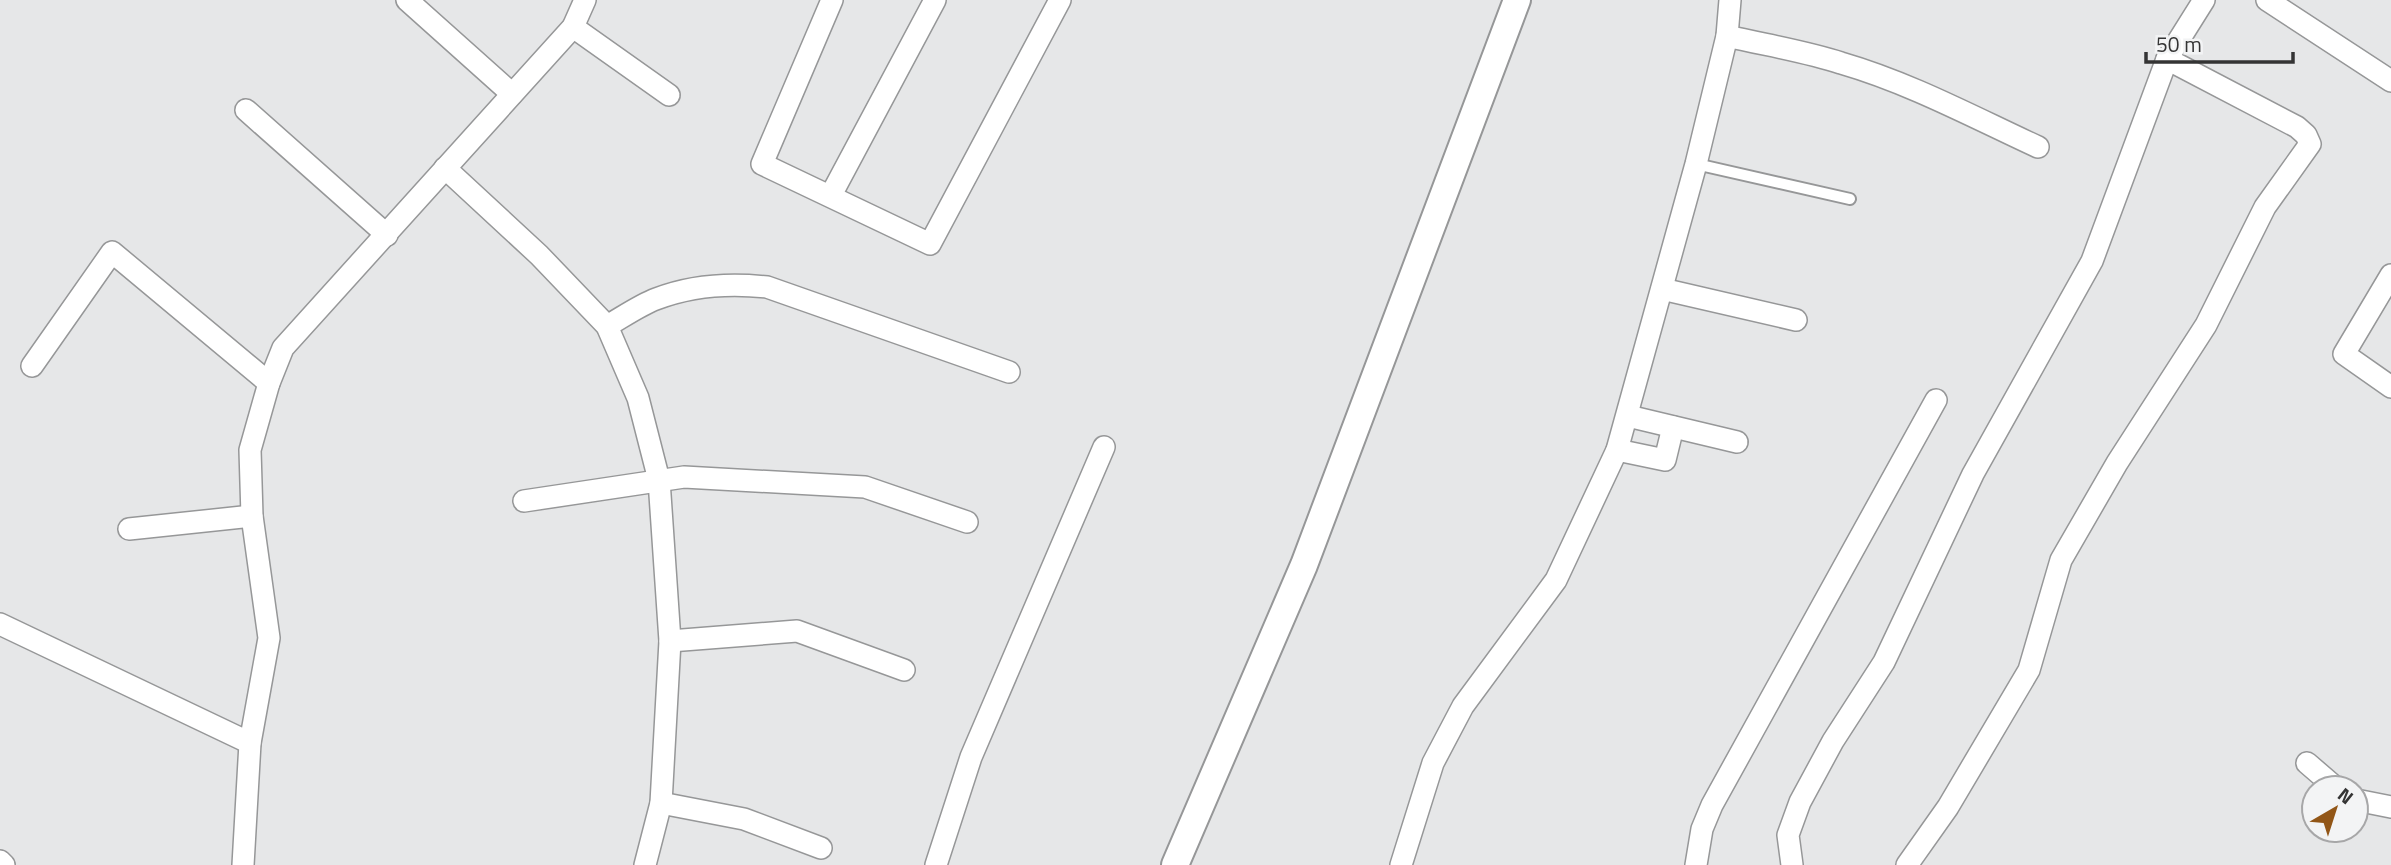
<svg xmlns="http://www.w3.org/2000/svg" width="2391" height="865" font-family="'Titillium Web',sans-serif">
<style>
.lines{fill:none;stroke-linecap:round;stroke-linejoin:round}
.service-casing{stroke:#969798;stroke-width:14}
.minor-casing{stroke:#969798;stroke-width:24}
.tertiary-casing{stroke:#969798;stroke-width:30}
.service{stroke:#fff;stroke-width:10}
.minor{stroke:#fff;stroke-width:21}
.tertiary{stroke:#fff;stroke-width:26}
</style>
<rect width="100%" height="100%" fill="#e6e7e8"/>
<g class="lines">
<defs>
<polyline id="service" points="1696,164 1850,199"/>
<g id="minor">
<polyline points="407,0 512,94"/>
<polyline points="832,0 762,164 930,244 1060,0"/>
<polyline points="2267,0 2391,81"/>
<polyline points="573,27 669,95"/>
<path d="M1727,36C1765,45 1804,51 1841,63C1910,83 1973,117 2038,147"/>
<polyline points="246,110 387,235"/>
<polyline points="445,168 539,255 607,326 638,398 659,480 670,641 661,803 645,865"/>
<polyline points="831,195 935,0"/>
<polyline points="2391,275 2344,354 2391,387"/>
<polyline points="1662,289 1796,320"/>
<path d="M607,326C623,317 640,305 656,299C692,285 730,283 767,287L1009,372"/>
<polyline points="32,366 112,252 269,383"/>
<polyline points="1628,416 1737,442"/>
<polyline points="1617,450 1665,460 1673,427"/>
<polyline points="524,501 684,477 865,487 967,522"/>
<polyline points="129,529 252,516"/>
<polyline points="0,624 250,743"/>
<polyline points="670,641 797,631 904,670"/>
<polyline points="2307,763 2336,788"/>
<polyline points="2356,800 2391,807"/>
<polyline points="661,803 744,819 821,848"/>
<polyline points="0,861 4,865"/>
<polyline points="243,865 250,743 269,638 252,516 250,450 269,383 283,348 573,27 585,0"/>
<polyline points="936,865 971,757 1104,447"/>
<polyline points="1401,865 1433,763 1463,706 1556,580 1617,450 1696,164 1727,36 1730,0"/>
<polyline points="1696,865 1702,829 1712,805 1936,400"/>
<polyline points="1792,865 1788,835 1800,802 1833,741 1884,662 1973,474 2092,261 2167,59 2204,0"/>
<polyline points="1907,865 1948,807 2029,670 2061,560 2117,463 2206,325 2265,207 2310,144 2306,135 2297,127 2167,59"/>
</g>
<polyline id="tertiary" points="1175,865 1304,565 1517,0"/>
</defs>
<use href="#service" class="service-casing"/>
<use href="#minor" class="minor-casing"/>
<use href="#tertiary" class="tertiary-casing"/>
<use href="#service" class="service"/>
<use href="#minor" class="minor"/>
<use href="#tertiary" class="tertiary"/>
</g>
<g transform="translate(2335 809) rotate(39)"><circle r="33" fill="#f3f4f5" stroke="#a7a7a8" stroke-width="2"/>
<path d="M0-5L12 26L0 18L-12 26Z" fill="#925617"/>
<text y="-10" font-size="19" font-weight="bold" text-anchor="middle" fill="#343434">N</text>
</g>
<path d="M2146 52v10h147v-10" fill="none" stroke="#343434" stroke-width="3.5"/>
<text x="2156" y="52" font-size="21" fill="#343434" stroke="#f3f4f5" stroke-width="5" paint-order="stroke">50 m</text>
</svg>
